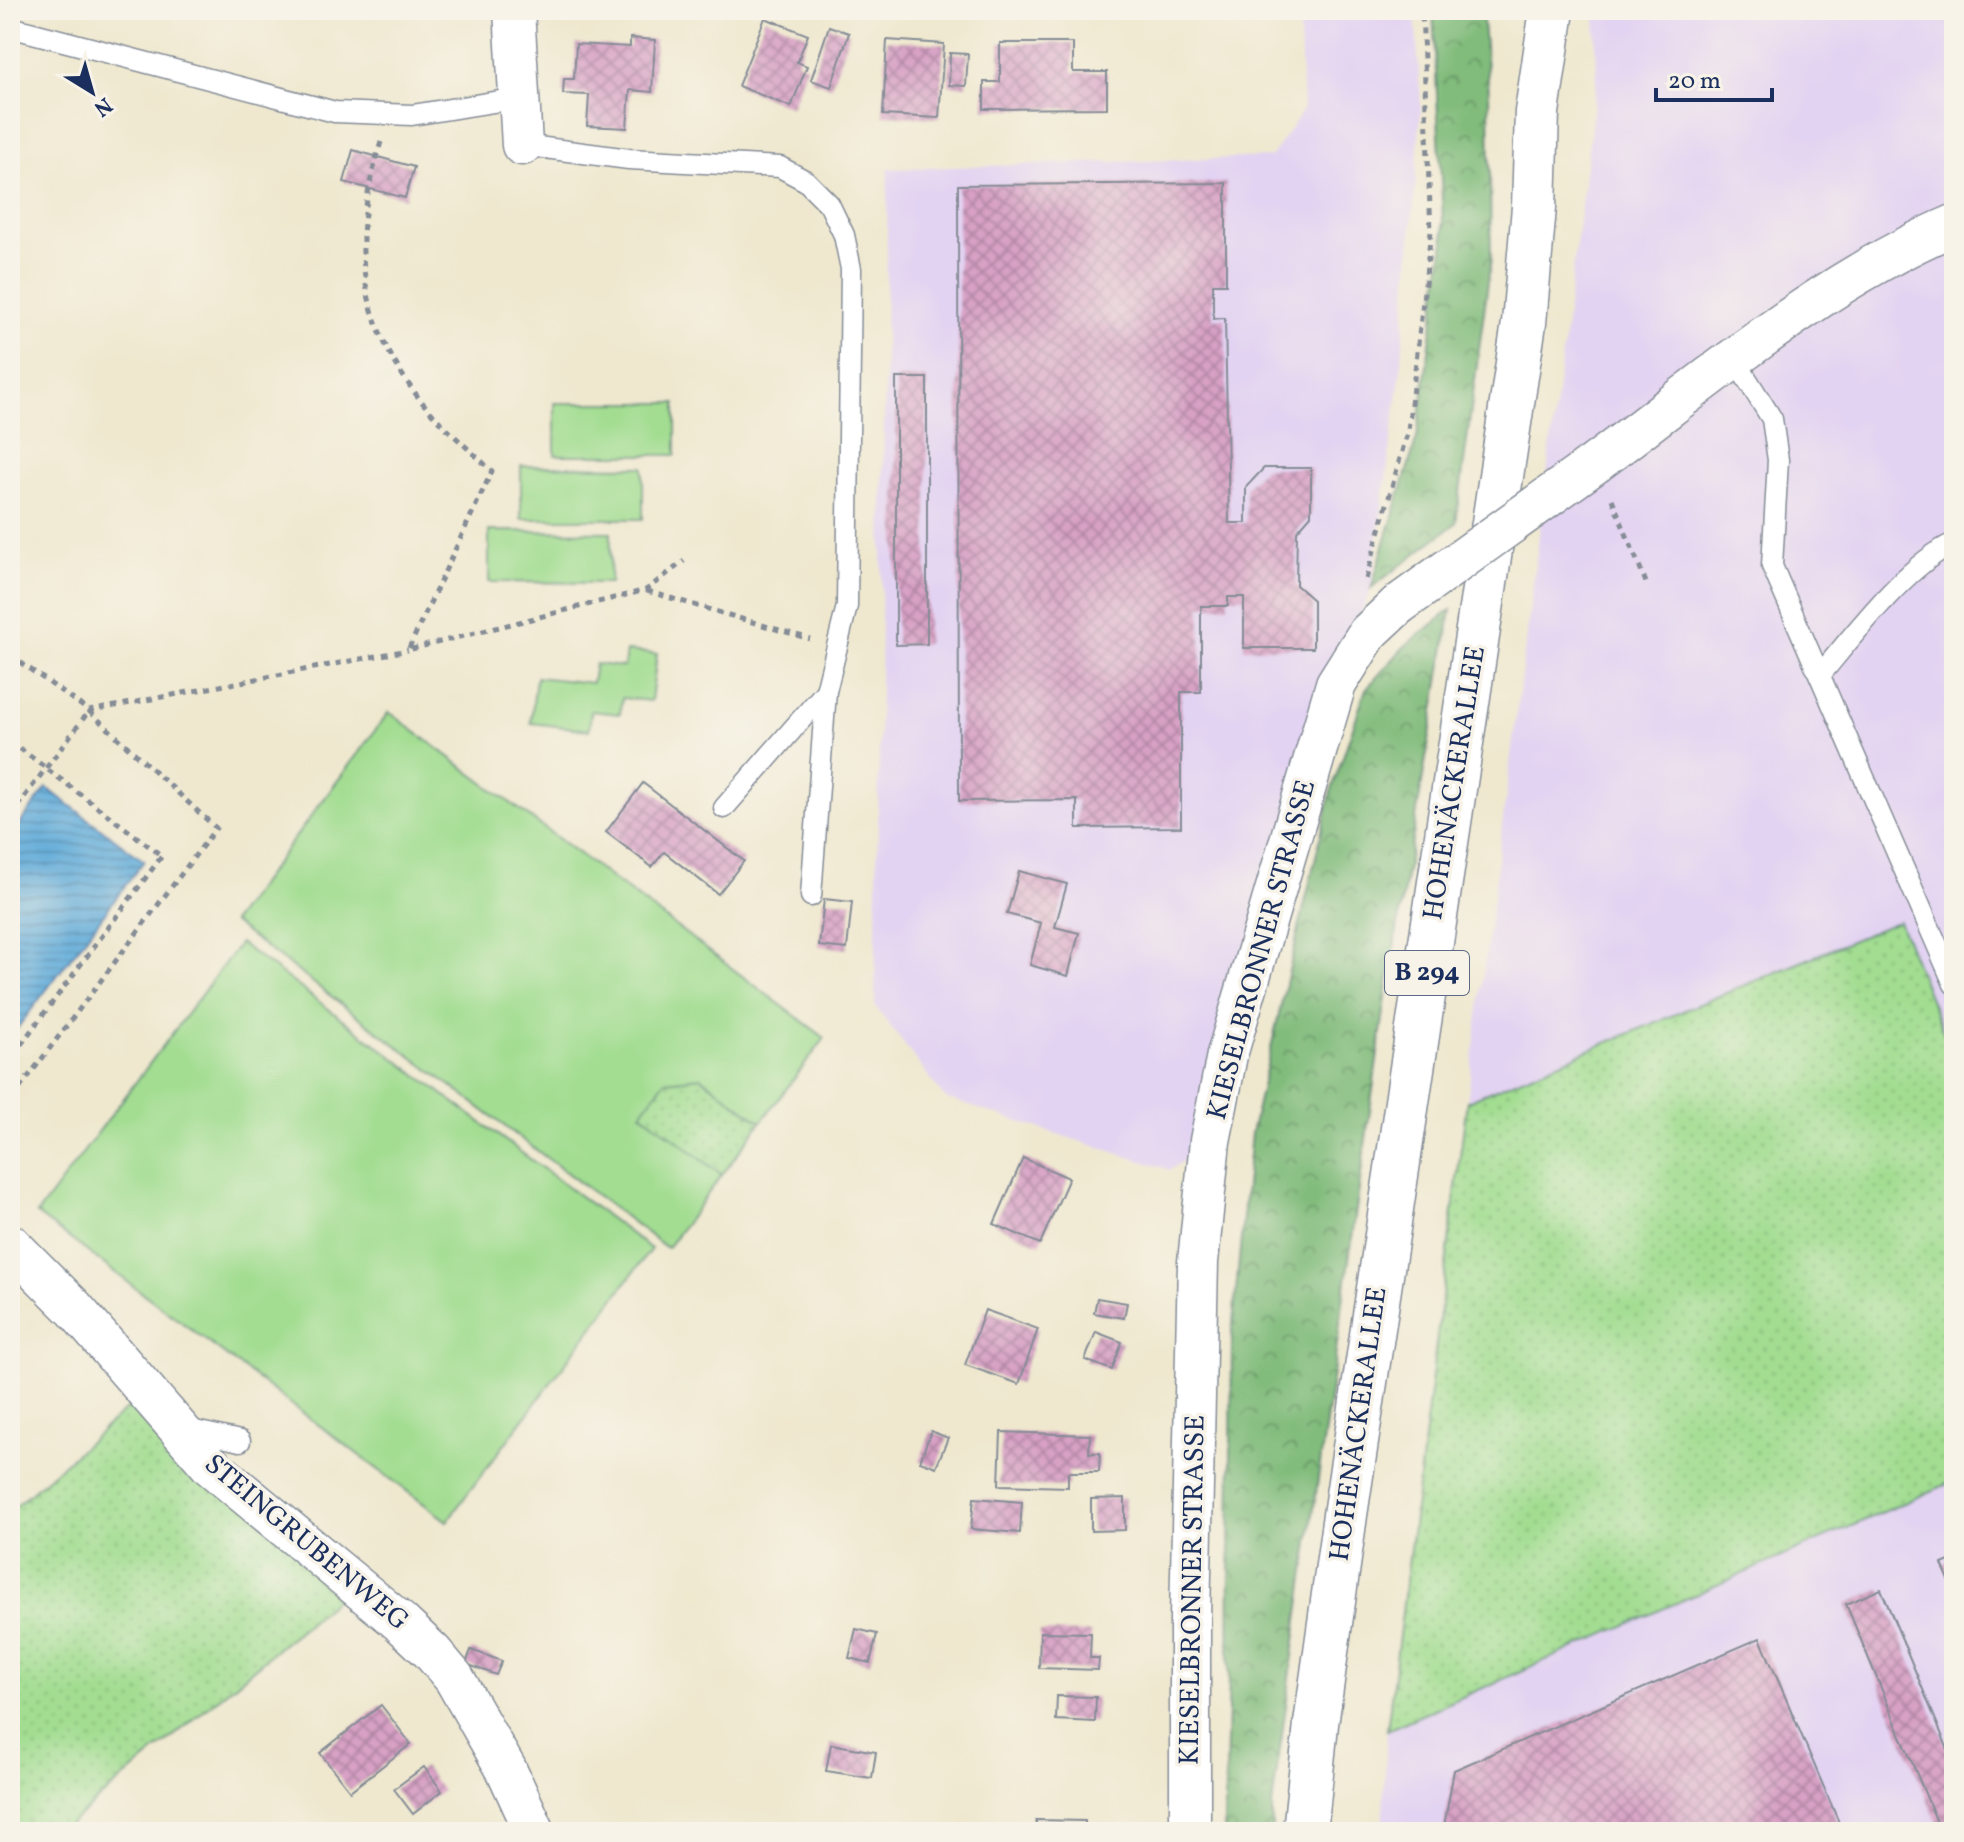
<svg xmlns="http://www.w3.org/2000/svg" width="1964" height="1842" font-family="Vollkorn,serif">
<style>
.built{fill:#e3d3f2}
.grass{fill:url(#grass-dots);stroke:#5e8678;stroke-width:2}
.forest{fill:url(#forest-crowns);stroke:#4e766c;stroke-width:2}
.pitch{fill:#a2dd91;stroke:#5e8678;stroke-width:2}
.water{fill:url(#water-rules);stroke:#3e6d9c;stroke-width:2}
.building{fill:url(#building-cross-hatch)}
.lines{fill:none;stroke-linecap:round;stroke-linejoin:round}
.service-casing{stroke:#858c96;stroke-width:23}
.minor-casing{stroke:#858c96;stroke-width:43}
.primary-casing{stroke:#858c96;stroke-width:47}
.path{stroke:#858c96;stroke-width:5;stroke-dasharray:6 6;stroke-linecap:butt}
.service{stroke:#fff;stroke-width:20}
.minor{stroke:#fff;stroke-width:40}
.primary{stroke:#fff;stroke-width:44}
.minor-bridge-casing{stroke:#858c96;stroke-width:43;stroke-linecap:butt}
.minor-bridge{stroke:#fff;stroke-width:40}
.labels{text-anchor:middle;dominant-baseline:central;stroke-width:7;stroke-linejoin:round;paint-order:stroke}
.shield{fill:#f7f3e8;stroke:#5d6a87;stroke-width:2}
.shield-label{font-size:26px;font-weight:bold;fill:#1b2f5e}
.street-label{font-size:28px;fill:#1b2f5e;stroke:#f7f3e8}
</style>
<defs>
<pattern id="grass-dots" width="8" height="8" patternUnits="userSpaceOnUse" patternTransform="scale(2)"><rect width="8" height="8" fill="#a2dd91"/><path d="M2 2h.1M6 6h.1" fill="none" stroke="#8bbe7f" stroke-width="1.8" stroke-linecap="round"/></pattern>
<pattern id="forest-crowns" width="20" height="18" patternUnits="userSpaceOnUse" patternTransform="scale(2)"><rect width="20" height="18" fill="#81bc7b"/><path d="M2 6a3 3 0 1 1 6 0M12 15a3 3 0 1 1 6 0" fill="none" stroke="#699968"/></pattern>
<pattern id="water-rules" width="6" height="5" patternUnits="userSpaceOnUse" patternTransform="scale(2)"><rect width="6" height="5" fill="#61abd9"/><path d="M0 2.5h6" fill="none" stroke="#4f8cb3"/></pattern>
<pattern id="building-cross-hatch" width="8" height="8" patternUnits="userSpaceOnUse" patternTransform="scale(2)"><rect width="8" height="8" fill="#d8a1c5"/><path d="M0 0l8 8M0 8l8-8" fill="none" stroke="#ae84a3"/></pattern>
</defs>
<rect width="100%" height="100%" fill="#f7f3e8"/>
<filter id="ink" filterUnits="userSpaceOnUse"><feTurbulence type="fractalNoise" baseFrequency=".0125" numOctaves="2"/><feDisplacementMap in="SourceGraphic" scale="16" xChannelSelector="R" yChannelSelector="G"/><feConvolveMatrix kernelMatrix="1 2 1 2 8 2 1 2 1" color-interpolation-filters="sRGB"/></filter>
<filter id="wash" filterUnits="userSpaceOnUse"><feTurbulence type="fractalNoise" baseFrequency=".006" numOctaves="4" result="noise"/><feDisplacementMap in="SourceGraphic" scale="32" xChannelSelector="R" yChannelSelector="G"/><feGaussianBlur stdDeviation="1.8" result="paint"/><feColorMatrix in="noise" values="0 0 0 0 0 0 0 0 0 0 0 0 0 0 0 0 0 1.4 0 .05"/><feComposite in="paint" operator="in"/></filter>
<g filter="url(#wash)">
<rect width="100%" height="100%" fill="#efe8cf"/>
<g class="built">
<polygon points="1299,10 1415,10 1421,108 1401,370 1371,588 1336,684 1210,1141 1170,1170 945,1098 875,1006 888,169 1271,157 1303,110"/>
<polygon points="1595,10 1954,10 1954,1832 1382,1832 1387,1730 1597,80"/>
</g>
<g class="grass">
<polygon points="1899,921 1954,1059 1954,1481 1387,1730 1467,1101"/>
<polygon points="701,1077 761,1122 722,1175 640,1113 665,1081"/>
<polygon points="147,1391 354,1584 60,1832 10,1832 10,1511"/>
</g>
<g class="forest">
<polygon points="1433,10 1482,10 1489,93 1491,259 1456,523 1371,588 1417,438 1444,242"/>
<polygon points="1451,610 1387,990 1272,1805 1272,1832 1224,1832 1229,1678 1232,1334 1251,1133 1331,792 1366,689 1404,647"/>
</g>
<g class="pitch">
<rect x="555" y="403" width="121" height="52"/>
<polygon points="521,466 643,467 643,519 521,519"/>
<polygon points="489,531 611,532 610,583 489,582"/>
<polygon points="626,651 657,654 651,701 622,698 620,714 591,711 589,730 531,723 536,677 592,683 595,664 624,667"/>
<polygon points="389,712 825,1038 761,1122 701,1077 665,1081 641,1113 722,1175 667,1248 232,922"/>
<polygon points="240,943 651,1249 447,1521 37,1214"/>
</g>
<polygon class="water" points="47,788 144,861 10,1038 10,837"/>
<g id="blocks">
<g class="building">
<polygon points="765,18 808,35 797,62 807,66 791,107 738,86"/>
<polygon points="829,26 849,33 831,87 811,80"/>
<polygon points="630,38 655,40 652,92 630,90 627,128 587,126 589,95 563,94 564,79 574,79 576,44 630,47"/>
<polygon points="887,40 944,44 939,118 883,115"/>
<polygon points="1000,43 1073,43 1073,72 1107,72 1107,108 984,109 984,82 1000,82"/>
<polygon points="950,53 968,54 966,86 949,85"/>
<polygon points="353,150 414,167 405,198 344,182"/>
<polygon points="1226,183 1226,284 1213,284 1213,319 1225,318 1229,523 1246,523 1246,487 1264,468 1311,468 1311,515 1297,531 1296,585 1313,600 1313,648 1244,648 1244,597 1228,597 1228,606 1201,606 1201,692 1181,692 1181,827 1077,828 1077,800 959,801 958,185"/>
<polygon points="896,378 927,378 927,644 896,645"/>
<polygon points="643,783 744,861 718,894 664,852 652,867 606,832"/>
<polygon points="1019,871 1067,884 1055,927 1079,933 1068,976 1030,965 1041,923 1007,914"/>
<polygon points="824,899 852,902 847,949 819,946"/>
<polygon points="1023,1158 1069,1178 1040,1244 994,1224"/>
<polygon points="1097,1298 1127,1303 1124,1318 1094,1313"/>
<polygon points="985,1310 1038,1329 1019,1384 965,1365"/>
<polygon points="1096,1332 1122,1342 1112,1370 1085,1360"/>
<polygon points="931,1431 948,1438 936,1467 920,1461"/>
<polygon points="1001,1432 1090,1435 1089,1453 1100,1453 1099,1472 1068,1472 1068,1487 999,1485"/>
<polygon points="974,1498 1022,1502 1020,1533 971,1529"/>
<polygon points="1125,1498 1125,1530 1091,1531 1091,1499"/>
<polygon points="1954,1559 1954,1591 1942,1564"/>
<polygon points="1881,1589 1954,1764 1954,1832 1941,1832 1846,1604"/>
<polygon points="856,1629 877,1634 870,1663 849,1658"/>
<polygon points="1040,1632 1091,1633 1090,1658 1099,1658 1098,1670 1039,1668"/>
<polygon points="1760,1638 1843,1832 1443,1832 1454,1770"/>
<polygon points="471,1650 502,1661 496,1675 466,1664"/>
<polygon points="1057,1696 1096,1697 1095,1722 1056,1720"/>
<polygon points="381,1705 411,1744 350,1791 320,1753"/>
<polygon points="831,1744 876,1752 872,1778 826,1771"/>
<polygon points="424,1767 442,1791 413,1814 394,1789"/>
<polygon points="1036,1820 1085,1821 1085,1832 1015,1832 1015,1827 1036,1827"/>
</g>
</g>
</g>
<g filter="url(#ink)">
<use href="#blocks" fill-opacity="0" stroke="#858c96" stroke-width="2"/>
<g class="lines">
<defs>
<g id="service">
<polyline points="10,27 335,112 412,115 518,98"/>
<polyline points="522,145 629,159 780,167 806,181 829,204 844,235 851,269 847,606 826,691 811,896"/>
<polyline points="1735,360 1772,419 1778,460 1772,566 1954,984"/>
<path d="M1820,675C1853,636 1908,563 1954,543"/>
<polyline points="724,808 826,691"/>
<polyline points="186,1429 240,1441"/>
</g>
<g id="minor">
<polyline points="514,10 522,145"/>
<path d="M1597,462C1710,378 1824,280 1954,225"/>
<polyline points="10,1244 74,1308 211,1466 400,1622 432,1652 454,1678 506,1769 535,1832"/>
<polyline points="1190,1832 1190,1618 1198,1262 1210,1141 1227,1055 1336,684 1368,633 1398,605"/>
</g>
<polyline id="primary" points="1305,1832 1316,1724 1345,1515 1524,323 1534,207 1537,112 1552,10"/>
</defs>
<use href="#service" class="service-casing"/>
<use href="#minor" class="minor-casing"/>
<use href="#primary" class="primary-casing"/>
<g class="path">
<path d="M381,142C351,239 355,314 418,397C439,424 467,447 492,471L408,650L646,590L684,561"/>
<polyline points="1612,499 1647,585"/>
<polyline points="1366,579 1408,430 1431,232 1422,10"/>
<polyline points="647,591 810,639"/>
<polyline points="10,655 89,711 408,650"/>
<polyline points="10,741 162,856 10,1059"/>
<polyline points="10,816 89,711 216,828 10,1101"/>
</g>
<use href="#service" class="service"/>
<use href="#minor" class="minor"/>
<use href="#primary" class="primary"/>
<defs>
<polyline id="minor-bridge" points="1398,605 1597,462"/>
</defs>
<use href="#minor-bridge" class="minor-bridge-casing"/>
<use href="#minor-bridge" class="minor-bridge"/>
</g>
</g>
<g class="labels">
<rect class="shield" x="1385" y="951" width="84" height="44" rx="6"/>
<g class="shield-label">
<text x="1427" y="973">B 294</text>
</g>
<g class="street-label">
<text transform="translate(1455 783) rotate(-81)">HOHENÄCKERALLEE</text>
<text transform="translate(1262 950) rotate(-75)">KIESELBRONNER STRASSE</text>
<text transform="translate(1359 1424) rotate(-82)">HOHENÄCKERALLEE</text>
<text transform="translate(306 1543) rotate(40)">STEINGRUBENWEG</text>
<text transform="translate(1193 1590) rotate(-89)">KIESELBRONNER STRASSE</text>
</g>
</g>
<rect width="1964" height="1842" fill="none" stroke="#f7f3e8" stroke-width="40"/>
<g transform="translate(92 92) rotate(143)" stroke="#f7f3e8" stroke-width="6" paint-order="stroke">
<path d="M0-6L14 30L0 20L-14 30Z" fill="#1b2f5e"/>
<text y="-12" font-size="22" font-weight="bold" text-anchor="middle" fill="#1b2f5e">N</text>
</g>
<path d="M1656 88v12h116v-12" fill="none" stroke="#1b2f5e" stroke-width="4"/>
<text x="1668" y="88" font-size="24" fill="#1b2f5e" stroke="#f7f3e8" stroke-width="6" paint-order="stroke">20 m</text>
</svg>
